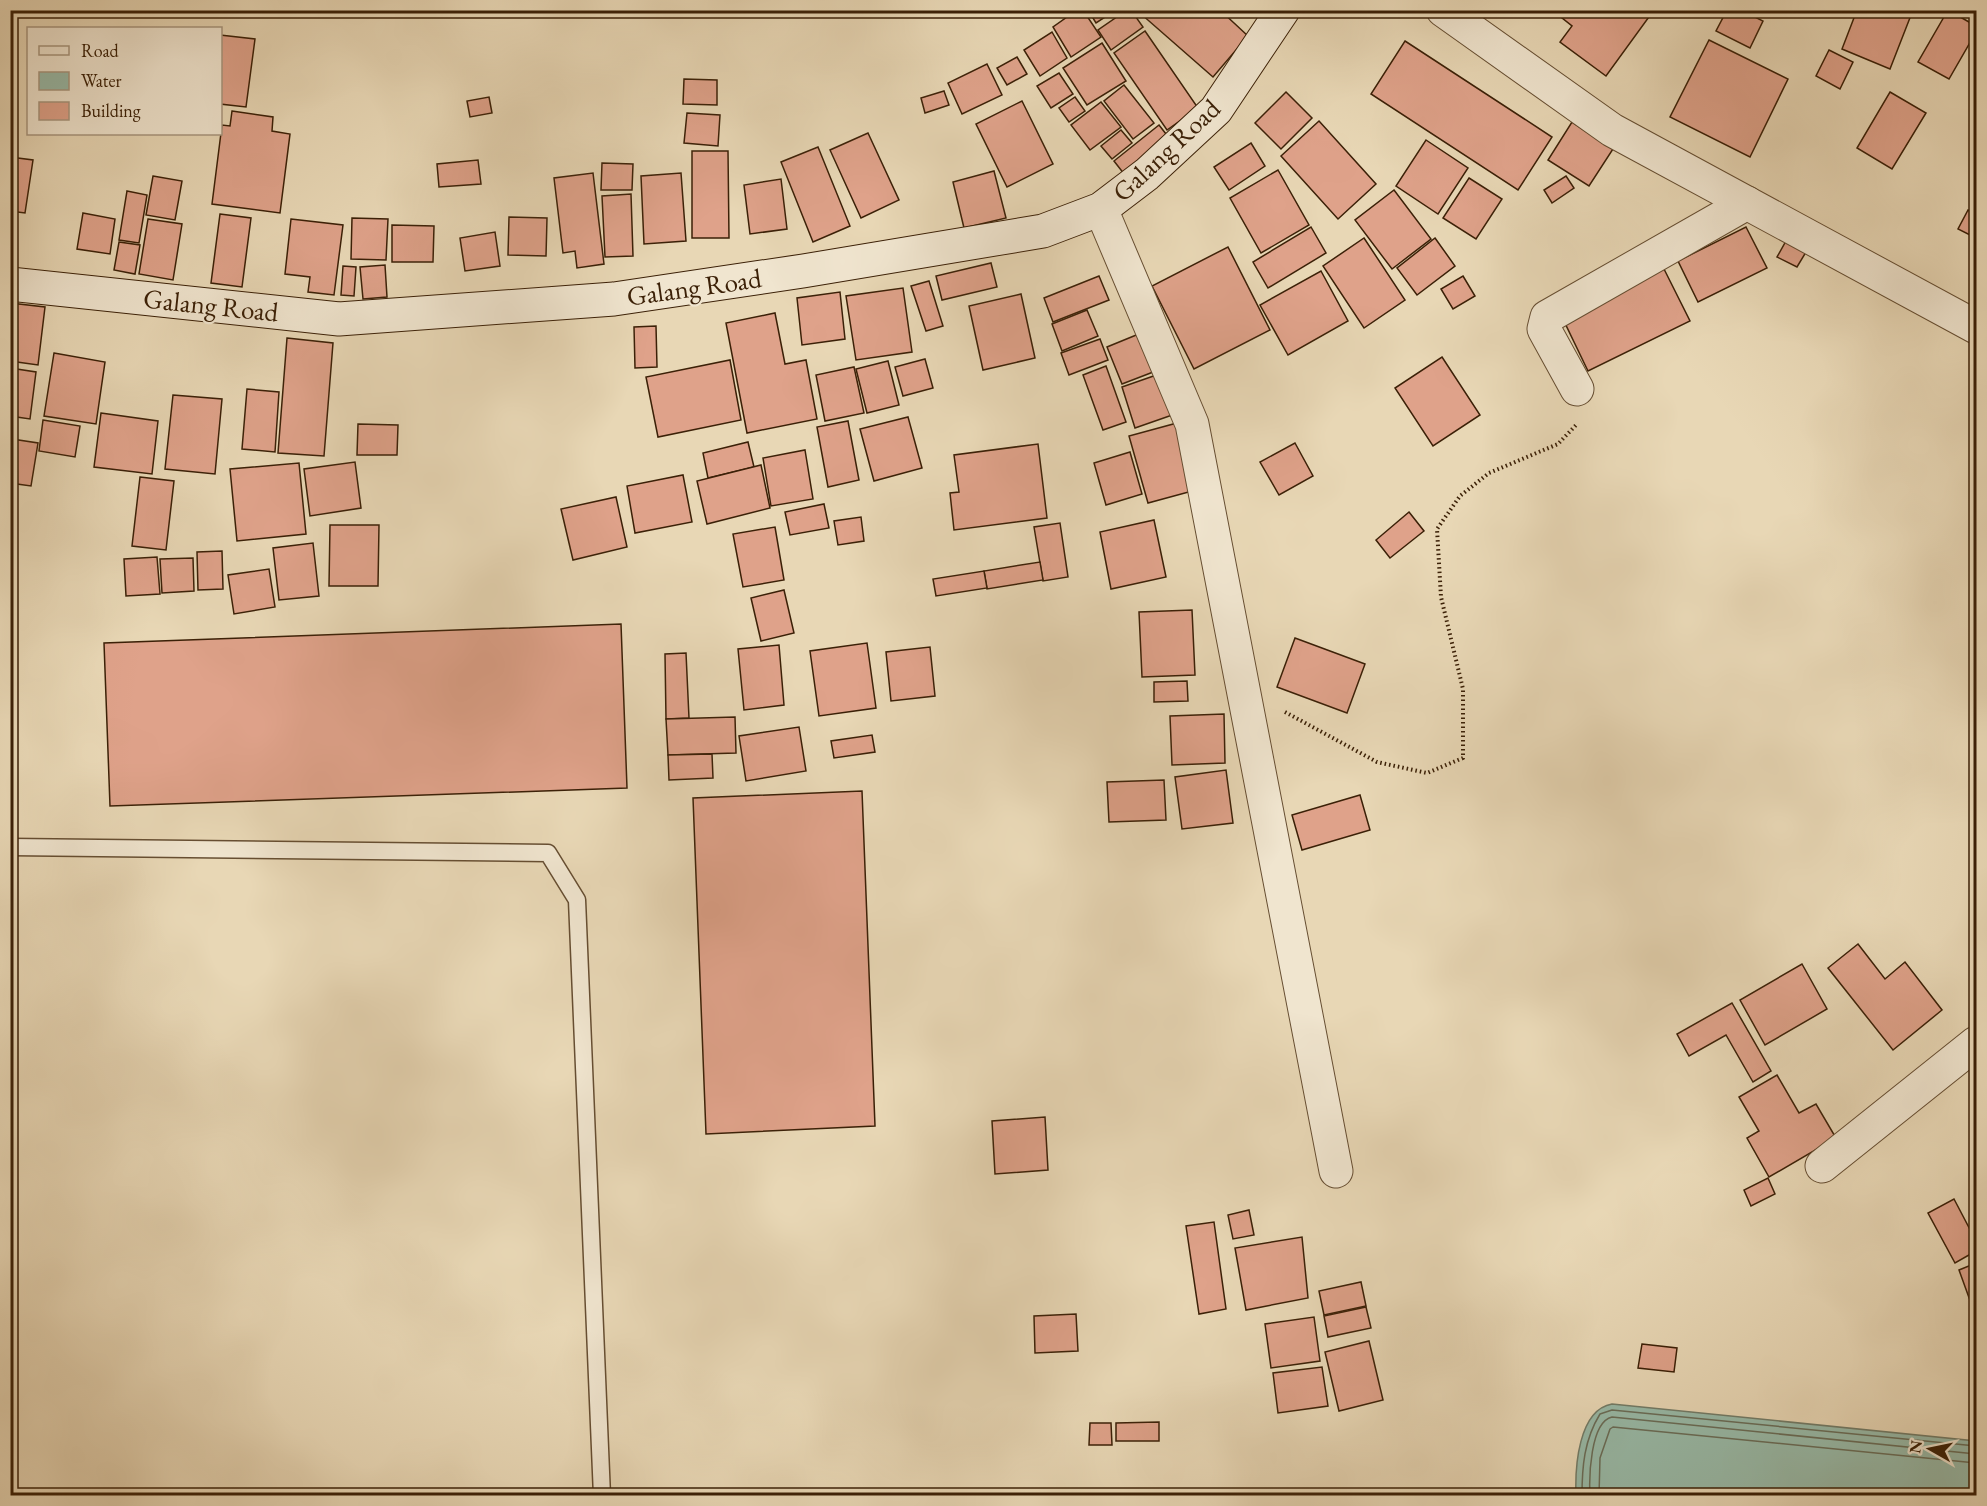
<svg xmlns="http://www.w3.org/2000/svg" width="1987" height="1506" font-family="'EB Garamond',serif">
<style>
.water{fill:#98baa8;stroke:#737c68;stroke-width:1.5}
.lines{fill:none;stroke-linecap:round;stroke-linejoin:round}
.shore{stroke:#6a6d58;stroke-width:1.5}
.building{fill:#dfa28a;stroke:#3b2007;stroke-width:1.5}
.lane-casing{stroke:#664e32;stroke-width:19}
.street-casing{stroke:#664e32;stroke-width:35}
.secondary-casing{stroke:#3b2007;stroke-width:35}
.path{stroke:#3b2007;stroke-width:4;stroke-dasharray:1.5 3;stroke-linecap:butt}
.lane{stroke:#f0e5cf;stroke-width:16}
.street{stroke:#f0e5cf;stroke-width:33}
.secondary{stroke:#f0e5cf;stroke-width:33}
.labels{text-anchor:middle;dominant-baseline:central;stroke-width:4.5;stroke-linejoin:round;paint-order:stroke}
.street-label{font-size:27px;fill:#3b2007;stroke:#f0e5cf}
</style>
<rect width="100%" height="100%" fill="#e8d7b5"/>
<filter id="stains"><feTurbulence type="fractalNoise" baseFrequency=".00333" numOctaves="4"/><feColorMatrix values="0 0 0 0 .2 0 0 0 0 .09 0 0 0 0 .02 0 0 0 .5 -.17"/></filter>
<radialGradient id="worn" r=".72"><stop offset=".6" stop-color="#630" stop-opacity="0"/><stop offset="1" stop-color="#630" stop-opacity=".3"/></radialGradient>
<path class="water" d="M1612,1404L1976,1441V1495H1576C1575,1468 1578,1410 1612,1404Z"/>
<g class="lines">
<g class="shore">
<path d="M1582,1496C1582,1467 1584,1440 1600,1414L1612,1410L1976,1446"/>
<path d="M1590,1496C1589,1478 1590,1422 1612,1417L1976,1454"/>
<polyline points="1599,1496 1600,1458 1610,1429 1613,1427 1976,1463"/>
</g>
</g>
<g class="building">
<polygon points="1077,10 1083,10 1101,37 1071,57 1053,27"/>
<polygon points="1088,10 1116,10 1096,23"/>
<polygon points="1127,10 1131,10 1143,27 1111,50 1098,30"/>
<polygon points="1144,10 1220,10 1248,36 1213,77 1141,14"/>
<polygon points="1552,10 1654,10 1606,76 1560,42 1572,26"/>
<polygon points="1727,10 1741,10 1763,21 1750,48 1716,31"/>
<polygon points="1857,10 1913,10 1890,69 1842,49"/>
<polygon points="1948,10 1976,26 1976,32 1949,79 1918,62"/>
<polygon points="1145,31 1198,108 1167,130 1114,53"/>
<polygon points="1052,32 1067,58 1040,76 1024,50"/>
<polygon points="220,35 255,39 246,107 220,104"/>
<polygon points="1709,40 1788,79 1750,157 1670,117"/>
<polygon points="1405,41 1552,137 1518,190 1371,94"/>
<polygon points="1102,43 1126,81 1087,105 1063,68"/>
<polygon points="1829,50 1853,62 1840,89 1816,76"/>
<polygon points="1017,57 1027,74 1007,85 997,68"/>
<polygon points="987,64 1002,95 962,114 948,83"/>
<polygon points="1059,73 1073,94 1051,108 1037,86"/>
<polygon points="684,79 717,80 717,105 683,104"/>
<polygon points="1124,85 1154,123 1133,139 1104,101"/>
<polygon points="944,91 949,105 925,113 921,98"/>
<polygon points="1286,92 1312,118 1281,149 1255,123"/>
<polygon points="1890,92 1926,113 1892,169 1857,148"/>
<polygon points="489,97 492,113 470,117 467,101"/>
<polygon points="1075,97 1085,111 1069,122 1059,108"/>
<polygon points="1022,101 1053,164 1007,187 976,124"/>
<polygon points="1101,102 1121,127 1090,150 1071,125"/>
<polygon points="232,111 273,117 272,131 290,134 280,213 212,204 222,125 230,126"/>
<polygon points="687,113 720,115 718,146 684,143"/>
<polygon points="1319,121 1376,184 1338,219 1281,156"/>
<polygon points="1572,122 1613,149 1589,186 1548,160"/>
<polygon points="1159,125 1173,143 1128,179 1114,161"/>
<polygon points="1121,130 1132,143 1112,159 1101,146"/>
<polygon points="868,133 899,200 861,218 830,150"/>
<polygon points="1426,140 1468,168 1438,214 1396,186"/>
<polygon points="1251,143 1265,166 1229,190 1214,167"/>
<polygon points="818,147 850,226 813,242 781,162"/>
<polygon points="692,151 728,151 729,238 692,238"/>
<polygon points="10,157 33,160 25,213 10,211"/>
<polygon points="478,160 481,184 439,187 437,164"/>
<polygon points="602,163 633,164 632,190 601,190"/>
<polygon points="1278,170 1309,225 1261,253 1230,198"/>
<polygon points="994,171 1006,218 964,228 953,182"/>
<polygon points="593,173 604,264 577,268 575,251 563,253 554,178"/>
<polygon points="681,173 686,241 644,244 641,176"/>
<polygon points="153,176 182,181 175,220 146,215"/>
<polygon points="1566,176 1574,188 1552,203 1544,190"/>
<polygon points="1469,178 1502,199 1476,239 1443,218"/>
<polygon points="781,179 787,229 750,234 744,185"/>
<polygon points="1394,190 1431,239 1392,269 1355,220"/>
<polygon points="127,191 147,195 139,243 119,240"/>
<polygon points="631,194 633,256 605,257 602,196"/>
<polygon points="1968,210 1976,215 1976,238 1958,229"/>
<polygon points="83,213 115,219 110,254 77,249"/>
<polygon points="220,214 251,218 242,287 211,283"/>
<polygon points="509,217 547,218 546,256 508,255"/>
<polygon points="352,218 388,219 386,260 351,259"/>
<polygon points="148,219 182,224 173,280 139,274"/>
<polygon points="291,219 343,225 334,295 308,292 310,277 285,274"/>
<polygon points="392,225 434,226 433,262 392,262"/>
<polygon points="1311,227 1326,253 1268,288 1253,262"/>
<polygon points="1746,227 1767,268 1698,302 1678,261"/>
<polygon points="495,232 500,266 465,271 460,238"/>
<polygon points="1364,238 1405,300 1364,328 1323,266"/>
<polygon points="1435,238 1455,266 1417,295 1397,268"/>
<polygon points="1786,241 1806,252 1797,267 1777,257"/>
<polygon points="119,242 140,245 135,274 114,270"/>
<polygon points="1228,247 1270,330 1194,369 1152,286"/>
<polygon points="991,263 997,287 942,300 936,276"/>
<polygon points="385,265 387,297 363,299 360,267"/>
<polygon points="343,266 356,267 354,296 341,295"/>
<polygon points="1664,269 1690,321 1588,371 1563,319"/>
<polygon points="1321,271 1348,321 1288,355 1260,305"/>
<polygon points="1099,276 1109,300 1053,322 1044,298"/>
<polygon points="1463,276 1475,296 1453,309 1441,289"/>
<polygon points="929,281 943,326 926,331 911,286"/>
<polygon points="903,288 912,352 856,360 846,296"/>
<polygon points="840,292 845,339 802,345 797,298"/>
<polygon points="1021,294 1035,358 983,370 969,306"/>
<polygon points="10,303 45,307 38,365 10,361"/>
<polygon points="1087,310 1098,336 1062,351 1052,324"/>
<polygon points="775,313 785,364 806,360 817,419 747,433 726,323"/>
<polygon points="656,326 657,367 635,368 634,327"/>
<polygon points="1146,331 1161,369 1122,384 1107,347"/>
<polygon points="287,338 333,343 324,456 278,453"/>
<polygon points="1100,339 1108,360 1069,375 1061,353"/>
<polygon points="54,353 105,362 96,424 44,416"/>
<polygon points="1442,357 1480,415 1433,446 1395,388"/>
<polygon points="925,359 933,388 903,396 895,367"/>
<polygon points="730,360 741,420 658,437 646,377"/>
<polygon points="888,361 899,405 867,413 856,369"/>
<polygon points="1106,366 1126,422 1103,430 1083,375"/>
<polygon points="854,367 864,413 825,421 816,375"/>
<polygon points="10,368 36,372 30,419 10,416"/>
<polygon points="1165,372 1178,413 1135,428 1122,387"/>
<polygon points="247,389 279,392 275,452 242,449"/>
<polygon points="173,395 222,399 215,474 165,469"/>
<polygon points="101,413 158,421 152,474 94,467"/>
<polygon points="908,417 922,468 874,481 860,429"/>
<polygon points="43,420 80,426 75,457 39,451"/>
<polygon points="848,421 859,480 828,487 817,427"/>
<polygon points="1177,423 1196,490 1148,503 1129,436"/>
<polygon points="358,424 398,425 397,455 357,455"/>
<polygon points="12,439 38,443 31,486 10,483"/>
<polygon points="748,442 754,467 708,478 703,453"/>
<polygon points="1295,443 1313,476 1279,495 1260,462"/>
<polygon points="1038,444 1047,518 954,530 950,493 959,492 954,455"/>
<polygon points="805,450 813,499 771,506 763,458"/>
<polygon points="1130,452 1142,494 1106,505 1094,463"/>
<polygon points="355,462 361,508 310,516 304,469"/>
<polygon points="299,463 306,534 237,541 230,469"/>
<polygon points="761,465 770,508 707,524 697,481"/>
<polygon points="683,475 692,522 635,533 627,486"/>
<polygon points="140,477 174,481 166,550 132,546"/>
<polygon points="616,497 627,547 573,560 561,509"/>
<polygon points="824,504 829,528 790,535 785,512"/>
<polygon points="1409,512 1424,531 1390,558 1376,540"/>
<polygon points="861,517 864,541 838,545 834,521"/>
<polygon points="1154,520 1166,577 1111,589 1100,532"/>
<polygon points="1060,523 1068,577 1043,581 1034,527"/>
<polygon points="330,525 379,525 378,586 329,586"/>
<polygon points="775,527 784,580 743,587 733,534"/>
<polygon points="313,543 319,596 279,600 273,548"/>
<polygon points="222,551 223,589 198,590 197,552"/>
<polygon points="157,557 160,594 126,596 124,559"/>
<polygon points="193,558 194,591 162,593 160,559"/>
<polygon points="1040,562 1043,580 987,589 984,571"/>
<polygon points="269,569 275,607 234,614 228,575"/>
<polygon points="984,571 987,588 936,596 933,579"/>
<polygon points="784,590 794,633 761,641 751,598"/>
<polygon points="1192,610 1195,675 1142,677 1139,612"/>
<polygon points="621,624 627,788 110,806 104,643"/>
<polygon points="1295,638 1365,664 1347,713 1277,687"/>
<polygon points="867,643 876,708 819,716 810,651"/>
<polygon points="779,645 784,705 744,710 738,649"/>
<polygon points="930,647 935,696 891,701 886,652"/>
<polygon points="686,653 689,718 666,719 665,654"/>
<polygon points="1187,681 1188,701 1154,702 1154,682"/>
<polygon points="1224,714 1225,763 1172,765 1170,716"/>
<polygon points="735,717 736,753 668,755 666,719"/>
<polygon points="799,727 806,771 746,781 739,736"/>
<polygon points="872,735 875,752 834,758 831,741"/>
<polygon points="712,754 713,778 669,780 668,755"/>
<polygon points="1226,770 1233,823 1182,829 1175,777"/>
<polygon points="1164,780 1166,820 1109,822 1107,782"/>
<polygon points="862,791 875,1126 706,1134 693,798"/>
<polygon points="1360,795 1370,830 1302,850 1292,815"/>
<polygon points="1858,944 1885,979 1905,962 1942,1010 1893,1050 1828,968"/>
<polygon points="1802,964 1827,1009 1765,1045 1740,1000"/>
<polygon points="1732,1003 1771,1071 1753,1082 1726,1035 1689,1056 1677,1034"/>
<polygon points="1777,1075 1799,1113 1816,1104 1836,1138 1769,1177 1747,1138 1759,1131 1739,1097"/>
<polygon points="1045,1117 1048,1170 995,1174 992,1121"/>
<polygon points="1768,1178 1775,1194 1751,1206 1744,1190"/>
<polygon points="1954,1199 1976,1241 1976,1251 1955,1263 1928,1213"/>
<polygon points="1249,1210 1254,1235 1233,1239 1228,1215"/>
<polygon points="1214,1222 1226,1309 1199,1314 1186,1226"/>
<polygon points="1302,1237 1308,1298 1246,1310 1235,1248"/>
<polygon points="1976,1263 1976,1317 1959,1270"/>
<polygon points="1361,1282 1366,1306 1324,1315 1319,1291"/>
<polygon points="1366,1307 1371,1328 1328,1337 1324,1316"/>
<polygon points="1076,1314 1078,1351 1035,1353 1034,1316"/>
<polygon points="1314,1317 1320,1361 1271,1368 1265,1324"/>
<polygon points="1369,1341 1383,1400 1339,1411 1325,1352"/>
<polygon points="1642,1344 1677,1348 1674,1372 1638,1368"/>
<polygon points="1322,1367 1328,1406 1278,1413 1273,1373"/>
<polygon points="1159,1422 1159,1441 1116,1441 1116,1423"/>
<polygon points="1090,1423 1111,1423 1112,1445 1089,1445"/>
</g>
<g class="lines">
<defs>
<polyline id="lane" points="10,847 548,853 577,900 602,1496"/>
<g id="street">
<polyline points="1443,10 1612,130 1976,327"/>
<polyline points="1101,209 1192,424 1336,1171"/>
<polyline points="1577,389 1544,329 1547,317 1747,203"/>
<polyline points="1822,1166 1976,1043"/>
</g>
<polyline id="secondary" points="10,284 339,319 614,299 803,271 1043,231 1101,209 1147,174 1216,110 1283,10"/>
</defs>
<use href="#lane" class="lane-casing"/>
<use href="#street" class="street-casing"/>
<use href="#secondary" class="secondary-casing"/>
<polyline class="path" points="1285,712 1377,762 1427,773 1463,758 1463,689 1441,597 1437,529 1460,496 1489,473 1558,444 1576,425"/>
<use href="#lane" class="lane"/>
<use href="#street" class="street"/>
<use href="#secondary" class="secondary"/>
</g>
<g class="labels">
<g class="street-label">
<text transform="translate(1166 150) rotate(-43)">Galang Road</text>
<text transform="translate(694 287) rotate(-8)">Galang Road</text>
<text transform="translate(211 305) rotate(6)">Galang Road</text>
</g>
</g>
<rect width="1987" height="1506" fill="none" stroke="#e8d7b5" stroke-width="36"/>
<rect x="12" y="12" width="1963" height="1482" fill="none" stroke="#3b2007" stroke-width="3"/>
<rect x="18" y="18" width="1951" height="1470" fill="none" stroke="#3b2007" stroke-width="1.5"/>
<rect x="27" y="27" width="195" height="108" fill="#f0e5cf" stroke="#a8967f" stroke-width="1.5"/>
<rect x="39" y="46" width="30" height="9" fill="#f0e5cf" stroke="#a8967f" stroke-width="1.5"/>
<text x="81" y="57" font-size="18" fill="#3b2007">Road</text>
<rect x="39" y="72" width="30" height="18" fill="#98baa8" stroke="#a8967f" stroke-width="1.5"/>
<text x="81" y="87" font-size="18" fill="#3b2007">Water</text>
<rect x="39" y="102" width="30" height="18" fill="#dfa28a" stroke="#a8967f" stroke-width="1.5"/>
<text x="81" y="117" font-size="18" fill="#3b2007">Building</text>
<g transform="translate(1930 1449) rotate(279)" stroke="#f0e5cf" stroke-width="4.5" paint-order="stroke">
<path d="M0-4.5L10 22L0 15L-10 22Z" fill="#3b2007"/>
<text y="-9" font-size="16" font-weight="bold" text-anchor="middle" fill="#3b2007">N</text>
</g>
<rect width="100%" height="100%" filter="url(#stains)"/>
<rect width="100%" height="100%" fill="url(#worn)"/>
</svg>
